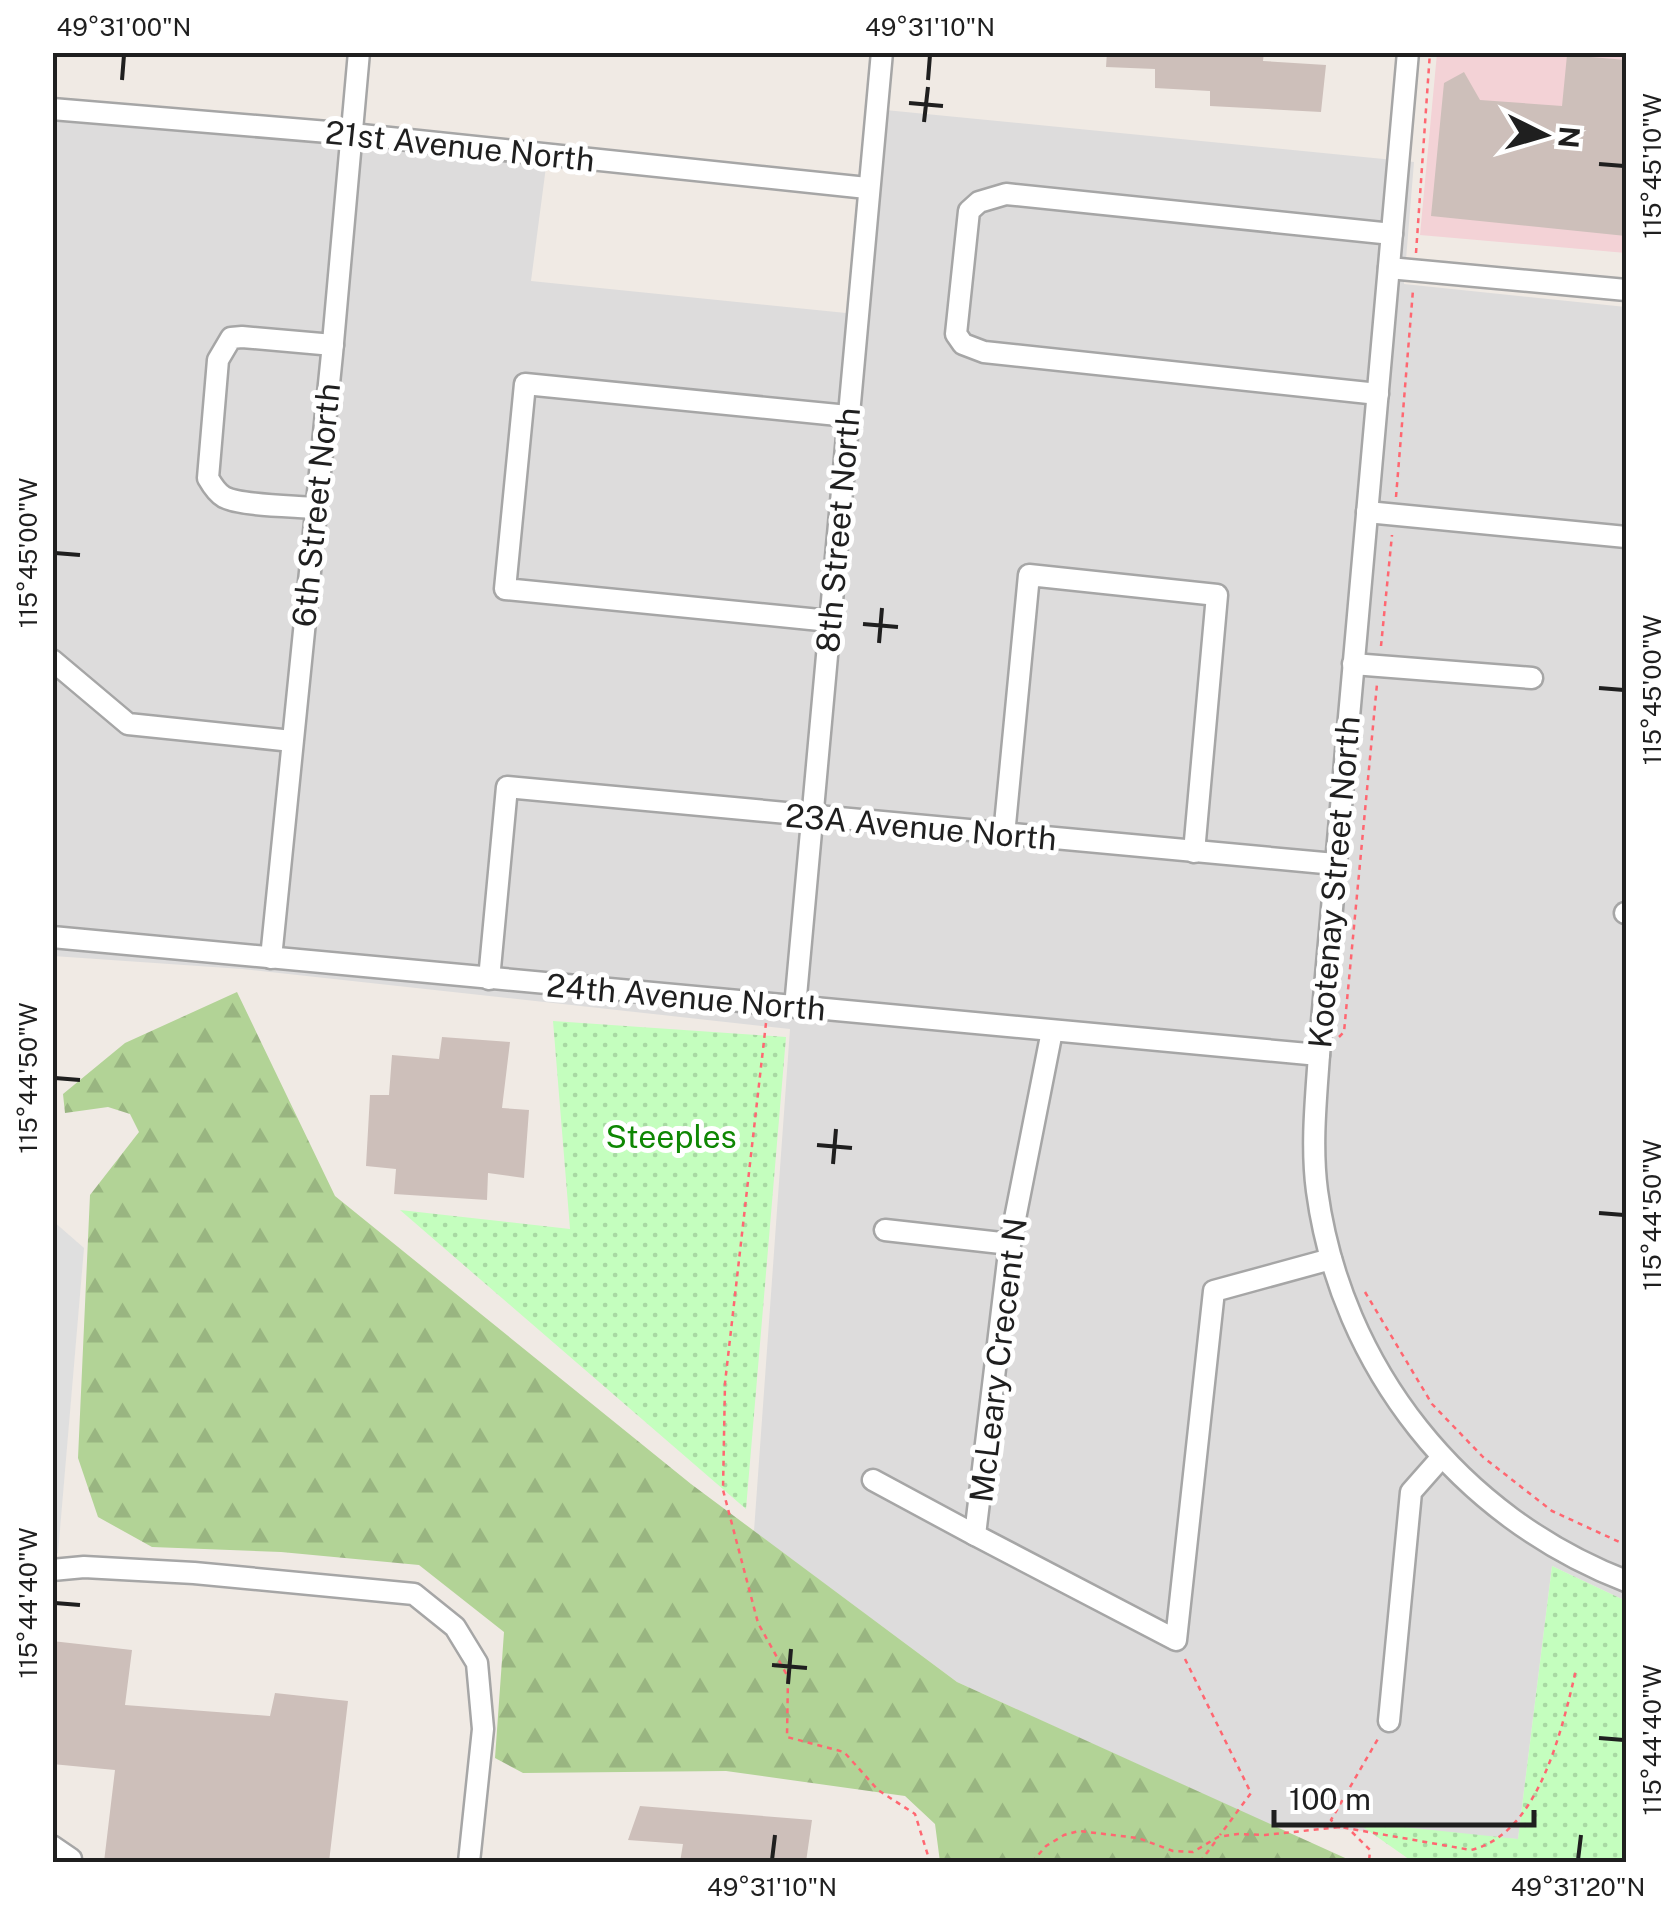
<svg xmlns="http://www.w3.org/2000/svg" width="1679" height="1915" font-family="'Public Sans',sans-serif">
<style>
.residential{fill:#dddcdc}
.commercial{fill:#f3d2d6}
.forest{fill:url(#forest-firs)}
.park{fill:url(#park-dots)}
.parking{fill:#dfdfdf}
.building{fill:#cdbfba}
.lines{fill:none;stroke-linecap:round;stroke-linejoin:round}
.minor-casing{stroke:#a6a6a6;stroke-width:25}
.path{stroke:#ff6771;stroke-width:2.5;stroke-dasharray:5 5;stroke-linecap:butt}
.minor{stroke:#fff;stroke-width:20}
.ticks{fill:none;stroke:#1f1f1f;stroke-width:4}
.labels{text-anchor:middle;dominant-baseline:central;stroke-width:10;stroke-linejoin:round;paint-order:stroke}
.street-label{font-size:32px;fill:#1f1f1f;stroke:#fff}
.park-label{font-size:32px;fill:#0e8703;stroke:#fff}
.neatline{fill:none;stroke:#1f1f1f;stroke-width:4}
.ticks-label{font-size:25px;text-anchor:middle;fill:#1f1f1f}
</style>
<defs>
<pattern id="forest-firs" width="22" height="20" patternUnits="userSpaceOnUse" patternTransform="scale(2.5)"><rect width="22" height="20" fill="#b2d396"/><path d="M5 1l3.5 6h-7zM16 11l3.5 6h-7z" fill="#99b581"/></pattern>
<pattern id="park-dots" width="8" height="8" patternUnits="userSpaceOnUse" patternTransform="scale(2.5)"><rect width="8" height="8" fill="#c4febe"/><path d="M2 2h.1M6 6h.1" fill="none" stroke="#a8d9a3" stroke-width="1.8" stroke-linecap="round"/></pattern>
</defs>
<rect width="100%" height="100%" fill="#f0eae4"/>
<polygon class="residential" points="875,109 1414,162 1404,284 1626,307 1626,1601 1552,1566 1518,1839 1273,1826 957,1682 754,1531 790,1029 242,969 53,956 52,114 547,159 531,281 856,314"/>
<polygon class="commercial" points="1437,53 1626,53 1626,253 1420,235"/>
<polygon class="forest" points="237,992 335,1196 691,1484 957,1682 1354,1862 940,1862 935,1824 905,1796 726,1771 523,1773 495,1758 504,1632 419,1565 281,1552 152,1547 98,1517 78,1458 90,1195 139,1132 130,1114 108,1107 65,1113 63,1094 125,1043"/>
<g class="park">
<polygon points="553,1021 786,1037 746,1509 400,1210 570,1229"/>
<polygon points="1552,1566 1626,1601 1626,1862 1413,1862 1356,1822 1518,1839"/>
</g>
<polygon class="parking" points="53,1221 84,1248 58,1553 53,1556"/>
<g class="building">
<polygon points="1107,52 1264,52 1263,61 1326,65 1321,112 1210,106 1210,91 1155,88 1155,69 1106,67"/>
<polygon points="1567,55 1626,60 1626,236 1431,216 1444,83 1464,72 1480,100 1562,106"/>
<polygon points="442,1037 510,1042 502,1108 529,1110 524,1178 488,1173 487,1200 394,1194 396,1169 366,1166 370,1095 389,1095 392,1055 439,1059"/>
<polygon points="52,1641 132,1650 125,1705 270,1716 275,1693 348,1701 329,1862 104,1862 115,1770 52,1764"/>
<polygon points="640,1806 812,1820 806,1862 680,1862 683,1844 628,1840"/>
</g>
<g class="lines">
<defs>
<g id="minor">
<path d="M1408,52L1319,1055C1316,1099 1311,1146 1317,1191C1341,1368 1460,1517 1626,1581"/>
<polyline points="52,109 352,134 867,188"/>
<polyline points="1389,268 1626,290"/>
<polyline points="1378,394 984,352 963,344 956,334 969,211 979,202 1006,194 1392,234"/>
<path d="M316,508C295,506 240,506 224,497C217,493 212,485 208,478L218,360L231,338L242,337L333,345"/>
<polyline points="1367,512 1626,537"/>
<polyline points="830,621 505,589 525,384 848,416"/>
<polyline points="52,660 128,724 292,741"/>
<polyline points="1353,664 1532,678"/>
<polyline points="1004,835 1029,575 1217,595 1194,852"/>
<polyline points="1625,913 1626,913"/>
<polyline points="52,937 1319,1055"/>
<polyline points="271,958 332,354 359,52"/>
<polyline points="489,979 507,787 1335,864"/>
<polyline points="795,1007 882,52"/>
<polyline points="1052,1031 1010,1244 975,1535 1176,1640 1214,1291 1331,1259"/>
<polyline points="885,1230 1010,1244"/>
<polyline points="873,1480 975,1535"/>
<polyline points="52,1570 84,1567 194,1573 414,1594 455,1627 477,1663 483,1729 469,1862"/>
<polyline points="1389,1721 1411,1492 1441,1458"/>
<polyline points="52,1846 71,1859 70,1862"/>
</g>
</defs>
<use href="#minor" class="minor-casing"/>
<g class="path">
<polyline points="1416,253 1430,52"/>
<polyline points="1396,497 1413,290"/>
<polyline points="1381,646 1392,535"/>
<polyline points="766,1023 725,1383 723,1490 758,1623 788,1677 787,1737 844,1752 878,1790 915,1814 930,1862"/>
<polyline points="1339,1037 1344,1032 1377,684"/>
<polyline points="1365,1292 1432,1404 1483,1457 1552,1511 1626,1545"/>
<polyline points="1185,1659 1251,1793 1220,1835"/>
<polyline points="1340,1828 1331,1820 1379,1737"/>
<polyline points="1352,1832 1370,1850 1369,1862"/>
<path d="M1032,1862L1046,1846L1064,1835L1079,1831L1138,1838L1173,1851L1193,1852L1218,1837L1238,1834L1265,1835L1340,1827L1471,1850C1539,1834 1562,1729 1576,1670"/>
<polyline points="1200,1862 1215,1842"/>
</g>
<use href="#minor" class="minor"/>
</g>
<path class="ticks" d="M122,80L124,55M928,80L930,55M909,103L943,106M924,122L928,87M1599,164L1624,166M55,553L80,555M863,624L898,627M879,643L882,608M1599,688L1624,690M55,1078L80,1080M817,1145L852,1148M833,1164L836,1129M1599,1213L1624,1215M55,1603L80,1605M772,1665L807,1668M788,1684L791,1649M1599,1738L1624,1740M772,1860L775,1835M1578,1860L1581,1835"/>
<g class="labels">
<g class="street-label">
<text transform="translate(460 146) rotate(6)">21st Avenue North</text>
<text transform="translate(316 505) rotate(-84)">6th Street North</text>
<text transform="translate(838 530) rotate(-85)">8th Street North</text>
<text transform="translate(921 827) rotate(5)">23A Avenue North</text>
<text transform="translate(1334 882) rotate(-85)">Kootenay Street North</text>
<text transform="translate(686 997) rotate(5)">24th Avenue North</text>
<text transform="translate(998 1360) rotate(-83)">McLeary Crecent N</text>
</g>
<g class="park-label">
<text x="671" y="1136">Steeples</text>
</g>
</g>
<rect width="1679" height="1915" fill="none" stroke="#ffffff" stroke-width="110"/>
<g transform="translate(1544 135) rotate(95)" stroke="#ffffff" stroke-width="8" paint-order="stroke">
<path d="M0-8L18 38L0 25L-18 38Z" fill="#1f1f1f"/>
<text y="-15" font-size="28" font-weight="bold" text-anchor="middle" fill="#1f1f1f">N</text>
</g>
<path d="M1274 1810v15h260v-15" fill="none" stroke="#1f1f1f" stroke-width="5"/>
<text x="1289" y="1810" font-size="30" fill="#1f1f1f" stroke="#ffffff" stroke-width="8" paint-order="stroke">100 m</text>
<rect x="55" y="55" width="1569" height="1805" class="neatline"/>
<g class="ticks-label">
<text x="124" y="36">49°31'00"N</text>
<text x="930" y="36">49°31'10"N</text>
<text transform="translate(1652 166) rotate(-90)" y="9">115°45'10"W</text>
<text transform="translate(28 553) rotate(-90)" y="9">115°45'00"W</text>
<text transform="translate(1652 690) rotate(-90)" y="9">115°45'00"W</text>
<text transform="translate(28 1078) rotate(-90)" y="9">115°44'50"W</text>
<text transform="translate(1652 1215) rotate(-90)" y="9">115°44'50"W</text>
<text transform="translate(28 1603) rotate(-90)" y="9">115°44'40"W</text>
<text transform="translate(1652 1740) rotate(-90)" y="9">115°44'40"W</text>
<text x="772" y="1896">49°31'10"N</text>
<text x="1578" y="1896">49°31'20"N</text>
</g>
</svg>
